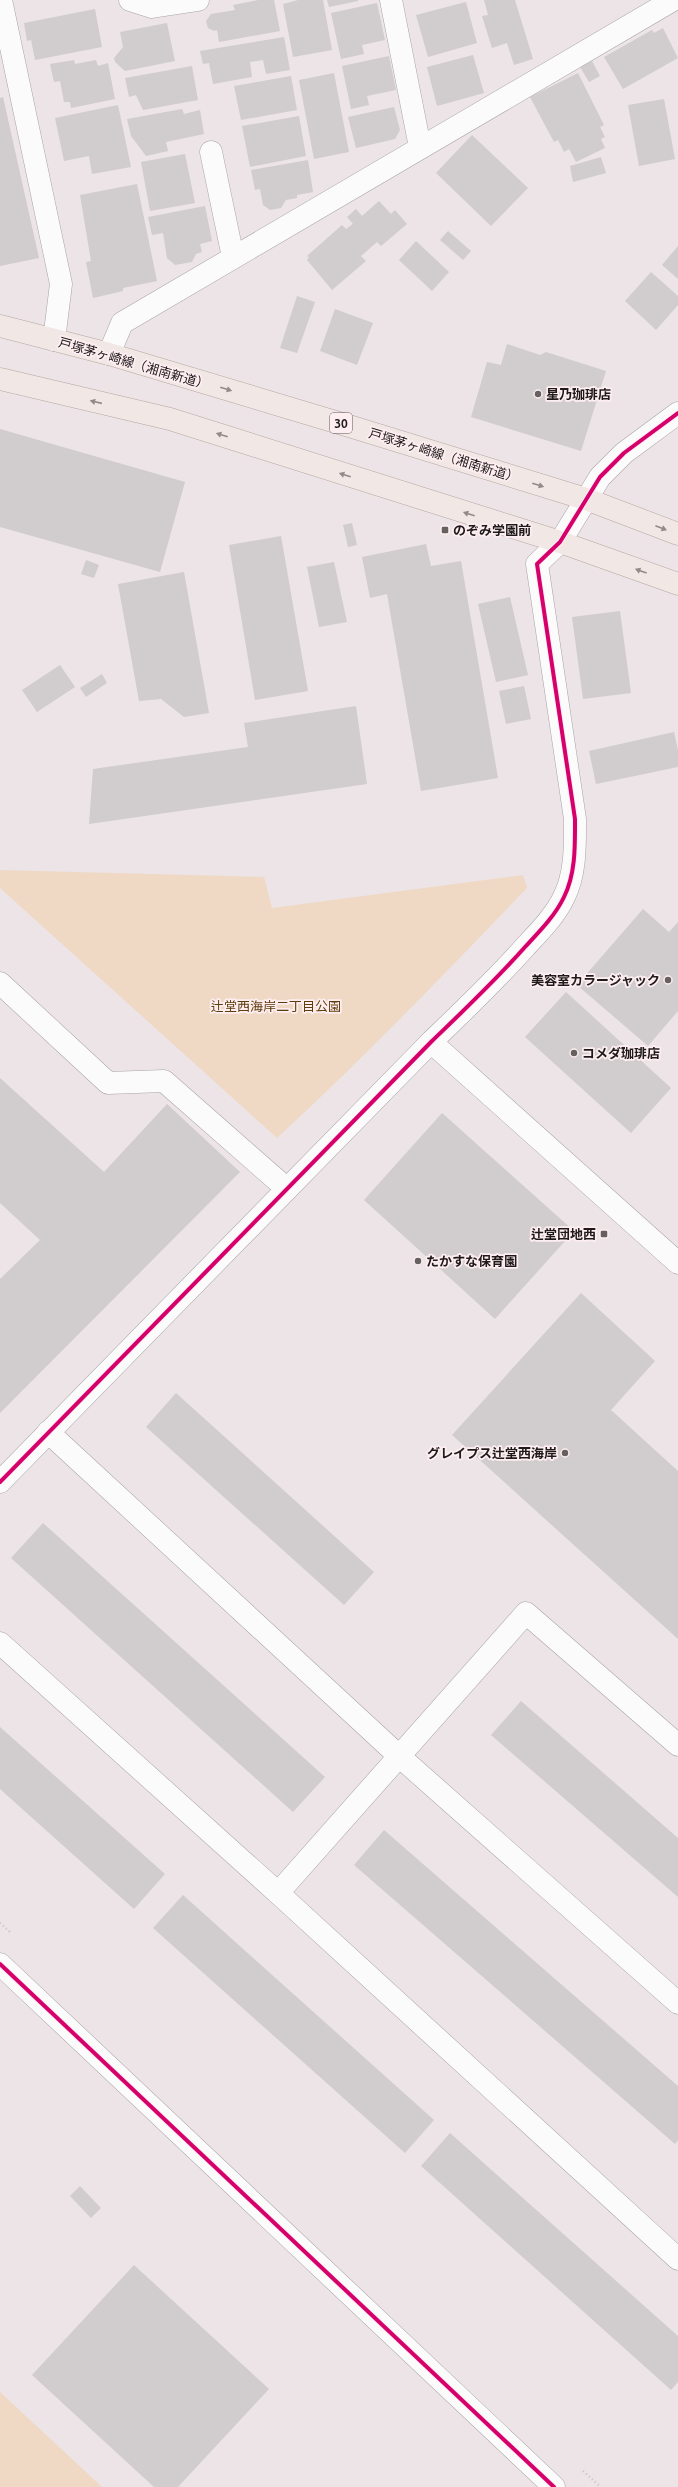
<svg xmlns="http://www.w3.org/2000/svg" width="678" height="2487" font-family="Ubuntu,'Noto Sans JP',sans-serif">
<style>
.green{fill:#efd9c4}
.building{fill:#d1ccce}
.lines{fill:none;stroke-linecap:round;stroke-linejoin:round}
.lane-casing{stroke:#a9a3a5;stroke-width:23}
.street-casing{stroke:#a9a3a5;stroke-width:23}
.secondary-casing{stroke:#a9a3a5;stroke-width:23}
.primary-casing{stroke:#b8a5a1;stroke-width:23}
.path{stroke:#c7c3c5;stroke-width:2.5;stroke-dasharray:1 3;stroke-linecap:butt}
.lane{stroke:#fcfbfb;stroke-width:22}
.street{stroke:#fcfbfb;stroke-width:22}
.secondary{stroke:#fcfbfb;stroke-width:22}
.primary{stroke:#f1e7e5;stroke-width:22}
.cycleway-casing{stroke:#feeef1;stroke-width:6}
.cycleway{stroke:#d6006c;stroke-width:4}
.oneway{fill:#928a8a}
.poi-dot{fill:#666061;stroke:#feeef1;stroke-width:1.5}
.labels{text-anchor:middle;dominant-baseline:central;stroke-width:3.5;stroke-linejoin:round;paint-order:stroke}
.shield{fill:#feeef1;stroke:#61595a;stroke-width:1}
.shield-label{font-size:12px;font-weight:bold;fill:#1e191a}
.street-label{font-size:13px;fill:#1e191a;stroke:#feeef1}
.poi-label{font-size:13px;font-weight:bold;fill:#1e191a;stroke:#feeef1;text-anchor:start}
.park-label{font-size:13px;fill:#5e3d09;stroke:#feeef1}
</style>
<rect width="100%" height="100%" fill="#ece4e6"/>
<g class="green">
<path d="M0,870L264,877L272,908L523,875L527,888C445,973 364,1058 277,1138L0,888Z"/>
<polygon points="0,2392 102,2487 0,2487"/>
</g>
<g class="building">
<polygon points="258,0 274,0 280,31 219,42 217,30 214,31 208,28 206,21 211,14 235,10 233,5"/>
<polygon points="298,0 323,0 332,50 293,57 283,4"/>
<polygon points="327,0 358,0 358,1 329,7"/>
<polygon points="484,0 515,0 533,59 514,65 507,43 492,48 482,16 488,15"/>
<polygon points="466,2 477,43 428,57 416,15"/>
<polygon points="377,3 385,40 362,45 364,54 341,59 331,13"/>
<polygon points="95,9 102,47 35,60 31,40 27,41 24,23"/>
<polygon points="167,23 175,61 125,71 115,62 114,58 123,47 120,32"/>
<polygon points="663,28 678,58 623,89 604,57 652,30 654,33"/>
<polygon points="284,37 290,70 266,74 263,60 250,62 252,77 213,84 209,63 203,64 200,51"/>
<polygon points="473,55 484,93 437,106 427,67"/>
<polygon points="389,56 396,90 367,96 369,105 351,109 342,66"/>
<polygon points="74,60 75,64 96,60 98,66 108,63 115,99 71,108 70,102 64,102 60,81 54,82 50,64"/>
<polygon points="592,61 600,76 589,82 580,67"/>
<polygon points="192,66 198,100 143,110 136,95 129,97 125,78"/>
<polygon points="334,73 349,152 314,159 299,80"/>
<polygon points="578,73 604,125 600,127 605,137 601,139 605,148 576,162 569,149 564,152 558,140 554,142 530,97"/>
<polygon points="291,76 297,110 241,120 234,86"/>
<polygon points="3,97 39,258 0,266 0,98"/>
<polygon points="664,99 675,159 639,166 628,105"/>
<polygon points="118,105 131,167 92,174 89,156 64,161 55,118"/>
<polygon points="394,107 400,130 395,139 356,148 348,117"/>
<polygon points="182,109 184,114 200,110 204,134 166,142 168,151 146,156 131,136 127,119"/>
<polygon points="299,116 306,156 250,167 242,126"/>
<polygon points="472,135 528,188 491,226 436,173"/>
<polygon points="185,154 195,203 150,211 141,162"/>
<polygon points="601,157 606,173 573,182 570,166"/>
<polygon points="308,160 313,192 297,195 297,198 286,200 281,208 270,210 263,205 260,189 255,190 251,170"/>
<polygon points="137,184 157,281 123,288 123,291 93,298 86,262 91,261 80,195"/>
<polygon points="379,201 391,214 395,210 407,224 381,246 377,242 361,256 366,261 332,290 307,260 309,257 307,256 342,225 346,229 353,224 347,217 356,209 362,216"/>
<polygon points="205,206 212,241 200,244 202,252 196,254 192,262 175,265 167,258 163,233 152,235 148,217"/>
<polygon points="448,231 471,251 463,260 440,240"/>
<polygon points="416,241 449,272 432,291 399,260"/>
<polygon points="678,246 678,279 662,265"/>
<polygon points="651,272 678,296 678,305 656,330 625,301"/>
<polygon points="297,296 315,302 297,353 280,348"/>
<polygon points="335,309 373,323 357,365 320,351"/>
<polygon points="507,344 540,355 546,352 606,371 581,451 471,417 487,362 501,365"/>
<polygon points="0,429 185,482 160,572 0,527"/>
<polygon points="352,523 357,545 348,547 343,525"/>
<polygon points="281,536 308,691 255,700 229,545"/>
<polygon points="426,544 431,566 461,561 498,778 421,791 387,594 370,598 362,557"/>
<polygon points="86,560 99,565 94,578 81,574"/>
<polygon points="334,562 347,622 319,627 307,567"/>
<polygon points="184,572 209,713 184,717 161,699 139,701 118,584"/>
<polygon points="510,597 528,675 496,682 478,604"/>
<polygon points="620,611 631,693 583,699 572,617"/>
<polygon points="60,665 75,687 37,712 22,690"/>
<polygon points="102,674 107,683 86,697 80,688"/>
<polygon points="524,686 531,719 506,724 499,691"/>
<polygon points="356,706 367,784 89,824 93,769 248,747 244,723"/>
<polygon points="674,732 678,750 678,767 596,784 589,751"/>
<polygon points="643,909 669,932 678,922 678,1011 648,1046 577,985"/>
<polygon points="566,992 671,1088 631,1133 525,1037"/>
<polygon points="0,1078 104,1172 167,1104 240,1172 0,1413 0,1279 40,1240 0,1203"/>
<polygon points="442,1113 574,1231 495,1319 364,1200"/>
<polygon points="581,1293 655,1361 611,1410 678,1471 678,1639 452,1435"/>
<polygon points="176,1393 374,1572 344,1605 146,1427"/>
<polygon points="43,1523 325,1777 293,1812 11,1558"/>
<polygon points="521,1701 678,1838 678,1897 491,1735"/>
<polygon points="0,1727 165,1874 134,1909 0,1789"/>
<polygon points="384,1830 678,2086 678,2140 675,2144 354,1865"/>
<polygon points="183,1895 434,2120 405,2153 153,1928"/>
<polygon points="450,2133 678,2336 678,2382 671,2390 421,2166"/>
<polygon points="80,2186 101,2208 91,2218 70,2196"/>
<polygon points="134,2265 269,2389 178,2487 154,2487 32,2375"/>
</g>
<g class="lines">
<defs>
<g id="lane">
<polyline points="391,0 420,147"/>
<polyline points="211,152 233,257"/>
<polyline points="0,983 108,1083 164,1081 287,1189"/>
<polyline points="48,1432 399,1756 678,2003"/>
<polyline points="0,1643 278,1893 678,2259"/>
<polyline points="278,1893 526,1613 678,1745"/>
</g>
<g id="street">
<polyline points="1,0 61,284 54,340"/>
<polyline points="130,0 152,7 198,0"/>
<polyline points="109,354 122,323 673,0"/>
<path d="M431,1042C463,1011 495,981 525,947C539,932 555,916 564,897C576,873 575,844 575,819L537,564L560,542L600,477L624,453L678,413"/>
</g>
<g id="secondary">
<polyline points="0,1482 431,1042 678,1263"/>
<polyline points="0,1964 554,2487"/>
</g>
<g id="primary">
<polyline points="0,326 109,354 349,426 586,499 678,534"/>
<polyline points="0,379 170,419 560,542 678,584"/>
</g>
</defs>
<use href="#lane" class="lane-casing"/>
<use href="#street" class="street-casing"/>
<use href="#secondary" class="secondary-casing"/>
<use href="#primary" class="primary-casing"/>
<g class="path">
<polyline points="0,1923 10,1932"/>
<polyline points="583,2471 601,2487"/>
</g>
<use href="#lane" class="lane"/>
<use href="#street" class="street"/>
<use href="#secondary" class="secondary"/>
<use href="#primary" class="primary"/>
<defs>
<g id="cycleway">
<path d="M0,1482L431,1042C463,1011 495,981 525,947C539,932 555,916 564,897C576,873 575,844 575,819L537,564L560,542L600,477L624,453L678,413"/>
<polyline points="0,1964 554,2487"/>
</g>
</defs>
<use href="#cycleway" class="cycleway-casing"/>
<use href="#cycleway" class="cycleway"/>
</g>
<defs><path id="oneway-solid" d="M-6-.8H1V-3.2L6.5 0L1 3.2V.8H-6Z"/></defs>
<g class="oneway">
<use href="#oneway-solid" transform="translate(226 389) rotate(17)"/>
<use href="#oneway-solid" transform="translate(96 402) rotate(-167)"/>
<use href="#oneway-solid" transform="translate(222 435) rotate(-162)"/>
<use href="#oneway-solid" transform="translate(345 475) rotate(-162)"/>
<use href="#oneway-solid" transform="translate(538 485) rotate(17)"/>
<use href="#oneway-solid" transform="translate(469 514) rotate(-162)"/>
<use href="#oneway-solid" transform="translate(661 528) rotate(21)"/>
<use href="#oneway-solid" transform="translate(641 571) rotate(-160)"/>
</g>
<g class="poi-dot">
<circle cx="538" cy="394" r="4"/>
<rect x="441" y="526" width="8" height="8" rx="2"/>
<circle cx="668" cy="980" r="4"/>
<circle cx="574" cy="1053" r="4"/>
<rect x="600" y="1230" width="8" height="8" rx="2"/>
<circle cx="418" cy="1261" r="4"/>
<circle cx="565" cy="1453" r="4"/>
</g>
<g class="labels">
<rect class="shield" x="330" y="413" width="22" height="20" rx="3"/>
<g class="shield-label">
<text x="341" y="423">30</text>
</g>
<g class="street-label">
<text transform="translate(134 363) rotate(16)">戸塚茅ヶ崎線（湘南新道）</text>
<text transform="translate(444 455) rotate(17)">戸塚茅ヶ崎線（湘南新道）</text>
</g>
<g class="poi-label">
<text x="546" y="394">星乃珈琲店</text>
<text x="453" y="530">のぞみ学園前</text>
<text x="660" y="980" text-anchor="end">美容室カラージャック</text>
<text x="582" y="1053">コメダ珈琲店</text>
<text x="596" y="1234" text-anchor="end">辻堂団地西</text>
<text x="426" y="1261">たかすな保育園</text>
<text x="557" y="1453" text-anchor="end">グレイプス辻堂西海岸</text>
</g>
<g class="park-label">
<text x="276" y="1006">辻堂西海岸二丁目公園</text>
</g>
</g>
</svg>
